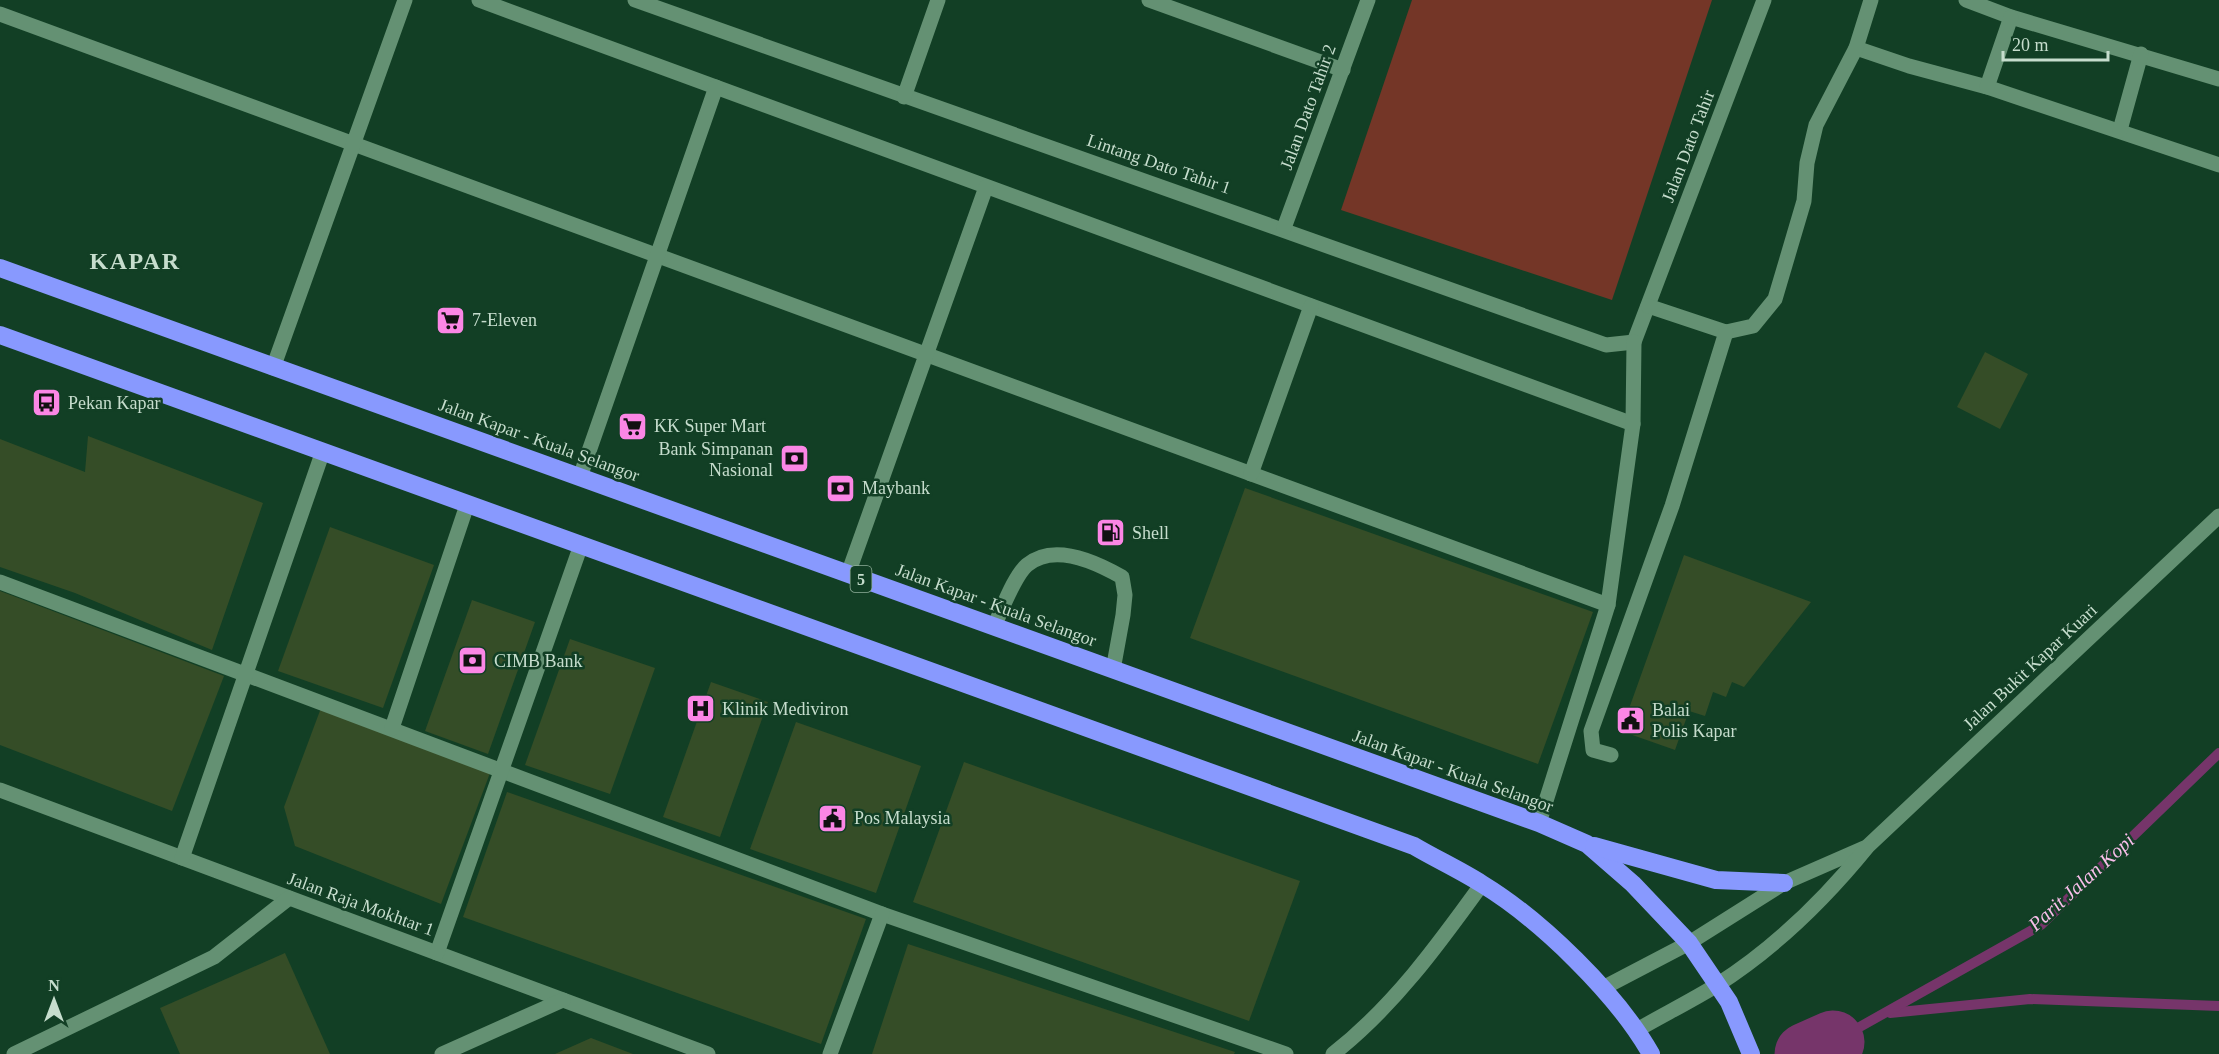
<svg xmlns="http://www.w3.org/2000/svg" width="2219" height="1054" font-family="Georgia,serif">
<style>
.park{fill:#743627}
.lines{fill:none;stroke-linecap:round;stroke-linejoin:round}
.stream{stroke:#76356a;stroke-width:10}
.river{stroke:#76356a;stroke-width:63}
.building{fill:#354d27}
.minor{stroke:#649173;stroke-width:15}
.highway{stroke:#8899fe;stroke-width:18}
.labels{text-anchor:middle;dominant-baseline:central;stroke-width:5;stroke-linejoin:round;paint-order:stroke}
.shield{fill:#123f25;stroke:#90ae9b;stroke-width:1.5}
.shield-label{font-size:16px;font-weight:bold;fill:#c6ddcd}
.street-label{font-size:18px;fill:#c6ddcd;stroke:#123f25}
.poi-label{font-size:18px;fill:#c6ddcd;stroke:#123f25;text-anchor:start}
.water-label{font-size:20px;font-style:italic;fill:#f8beea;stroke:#123f25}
.district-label{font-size:24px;font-weight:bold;letter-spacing:1.5px;fill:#c6ddcd;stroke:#123f25}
</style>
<rect width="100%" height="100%" fill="#123f25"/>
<polygon class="park" points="1412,0 1712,0 1612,300 1341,210"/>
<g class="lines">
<g class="stream">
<polyline points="1890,1013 2030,999 2219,1006"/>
<polyline points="1833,1042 2041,925 2219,753"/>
</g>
<polyline class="river" points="1806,1054 1833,1042"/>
</g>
<g class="building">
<polygon points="1985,352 2028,374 2000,429 1957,407"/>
<polygon points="88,436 263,503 212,650 75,593 0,567 0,439 85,472"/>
<polygon points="1245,488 1593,612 1538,764 1190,638"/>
<polygon points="330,527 434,565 383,708 278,671"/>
<polygon points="1684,555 1811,602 1744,687 1732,682 1726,697 1713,692 1705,716 1689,711 1675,750 1621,731"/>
<polygon points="0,591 224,676 172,811 0,745"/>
<polygon points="472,600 535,622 488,754 425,731"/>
<polygon points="570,639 655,668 610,794 525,765"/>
<polygon points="711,682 768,702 720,837 663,817"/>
<polygon points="321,708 490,773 441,904 295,846 284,807"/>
<polygon points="796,722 921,766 876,893 750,849"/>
<polygon points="964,762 1300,881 1249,1021 913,902"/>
<polygon points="507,792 866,919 821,1044 463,917"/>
<polygon points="908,944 1235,1052 1234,1054 872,1054"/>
<polygon points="285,953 330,1054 180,1054 160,1008"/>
<polygon points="591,1038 633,1054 555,1054"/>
</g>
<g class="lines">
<g class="minor">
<polyline points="479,0 1633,424"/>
<path d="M635,0C958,117 1283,228 1606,345L1634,342L1764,0"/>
<polyline points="1149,0 1343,70"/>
<polyline points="1966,0 2011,17 2219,79"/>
<polyline points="0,14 1608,605"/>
<polyline points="1856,48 1909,66 1987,87 2219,165"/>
<polyline points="1987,87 2011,17"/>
<polyline points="904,97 938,0"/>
<polyline points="2120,130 2141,54"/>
<polyline points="1284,228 1368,0"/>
<polyline points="1648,306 1726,332 1753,326 1775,299 1804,201 1807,163 1816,125 1856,48 1871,0"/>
<polyline points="273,368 405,0"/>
<polyline points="1251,474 1311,306"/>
<polyline points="580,477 716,87"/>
<polyline points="848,574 986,187"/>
<polyline points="0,582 882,914 1286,1054"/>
<path d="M994,626C1002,610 1014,576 1027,565C1054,542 1096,562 1122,577L1125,595L1123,615L1113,670"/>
<polyline points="392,728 467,505"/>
<polyline points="1611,755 1593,750 1591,731 1672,506 1726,332"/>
<polyline points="0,790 708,1054"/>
<polyline points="1539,823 1608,605 1633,424 1634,342"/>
<polyline points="182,858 323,451"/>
<polyline points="437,953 581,545"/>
<polyline points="1603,988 1689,943 1784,883 1864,848"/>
<path d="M1637,1030C1663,1015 1691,1001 1717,985C1775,948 1825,899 1868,846L2219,516"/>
<polyline points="14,1054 214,957 289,898"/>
<polyline points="442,1054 563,1000"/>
<polyline points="830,1054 882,914"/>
<path d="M1333,1054C1393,1007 1438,945 1482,884"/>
</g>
<g class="highway">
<polyline points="0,268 1539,823 1587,844 1633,884 1689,943 1729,1002 1751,1054"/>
<path d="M0,335L1414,846C1436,859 1460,870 1482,884C1541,920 1617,994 1651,1054"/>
<polyline points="1594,846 1716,880 1784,883"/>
</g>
</g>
<defs>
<symbol id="supermarket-square" viewBox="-11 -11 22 22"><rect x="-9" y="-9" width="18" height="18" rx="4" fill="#fb86e5" stroke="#123f25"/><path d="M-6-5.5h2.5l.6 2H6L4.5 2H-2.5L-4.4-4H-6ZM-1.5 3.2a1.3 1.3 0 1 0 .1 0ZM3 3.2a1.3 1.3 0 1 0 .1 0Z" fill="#111"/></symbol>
<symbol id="bus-square" viewBox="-11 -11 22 22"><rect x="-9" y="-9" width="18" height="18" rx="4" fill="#fb86e5" stroke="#123f25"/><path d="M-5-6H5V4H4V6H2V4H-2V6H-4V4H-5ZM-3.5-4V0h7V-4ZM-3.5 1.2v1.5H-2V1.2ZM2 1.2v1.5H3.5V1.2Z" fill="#111"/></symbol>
<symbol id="bank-square" viewBox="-11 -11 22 22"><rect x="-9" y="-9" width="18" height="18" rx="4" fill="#fb86e5" stroke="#123f25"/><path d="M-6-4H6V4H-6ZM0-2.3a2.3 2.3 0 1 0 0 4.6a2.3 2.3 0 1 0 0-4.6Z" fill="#111"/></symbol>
<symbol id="fuel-square" viewBox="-11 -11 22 22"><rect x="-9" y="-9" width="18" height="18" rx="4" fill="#fb86e5" stroke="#123f25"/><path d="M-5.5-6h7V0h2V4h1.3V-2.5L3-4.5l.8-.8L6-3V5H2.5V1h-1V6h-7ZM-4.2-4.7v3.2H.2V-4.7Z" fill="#111"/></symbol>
<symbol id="hospital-square" viewBox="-11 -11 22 22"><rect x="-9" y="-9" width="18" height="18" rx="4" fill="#fb86e5" stroke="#123f25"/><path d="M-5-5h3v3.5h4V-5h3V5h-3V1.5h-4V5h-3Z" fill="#111"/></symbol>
<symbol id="civic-square" viewBox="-11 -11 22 22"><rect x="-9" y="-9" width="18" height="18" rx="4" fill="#fb86e5" stroke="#123f25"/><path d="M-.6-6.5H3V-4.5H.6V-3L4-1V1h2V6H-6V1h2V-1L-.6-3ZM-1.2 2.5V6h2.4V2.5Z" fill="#111"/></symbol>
</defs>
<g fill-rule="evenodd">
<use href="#supermarket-square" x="434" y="304" width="33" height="33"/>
<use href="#bus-square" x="30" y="386" width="33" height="33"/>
<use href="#supermarket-square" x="616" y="410" width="33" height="33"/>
<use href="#bank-square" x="778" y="442" width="33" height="33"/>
<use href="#bank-square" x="824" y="472" width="33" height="33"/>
<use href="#fuel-square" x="1094" y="516" width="33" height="33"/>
<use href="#bank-square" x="456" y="644" width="33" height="33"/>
<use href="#hospital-square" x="684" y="692" width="33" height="33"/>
<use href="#civic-square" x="1614" y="704" width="33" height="33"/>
<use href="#civic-square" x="816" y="802" width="33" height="33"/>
</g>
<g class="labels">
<rect class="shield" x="850.5" y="566" width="21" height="26" rx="4.5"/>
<g class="shield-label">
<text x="861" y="579">5</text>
</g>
<g class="street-label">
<text transform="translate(1308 107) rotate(-70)">Jalan Dato Tahir 2</text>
<text transform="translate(1688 146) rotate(-69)">Jalan Dato Tahir</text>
<text transform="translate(1159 164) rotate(19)">Lintang Dato Tahir 1</text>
<text transform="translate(539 440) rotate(20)">Jalan Kapar - Kuala Selangor</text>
<text transform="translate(996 605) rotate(20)">Jalan Kapar - Kuala Selangor</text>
<text transform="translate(2030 667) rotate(-43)">Jalan Bukit Kapar Kuari</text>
<text transform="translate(1453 771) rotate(20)">Jalan Kapar - Kuala Selangor</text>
<text transform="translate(361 904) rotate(20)">Jalan Raja Mokhtar 1</text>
</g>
<g class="poi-label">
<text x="472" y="320">7-Eleven</text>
<text x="68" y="403">Pekan Kapar</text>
<text x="654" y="426">KK Super Mart</text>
<text x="773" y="449" text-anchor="end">Bank Simpanan<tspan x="773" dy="21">Nasional</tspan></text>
<text x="862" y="488">Maybank</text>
<text x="1132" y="533">Shell</text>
<text x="494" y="661">CIMB Bank</text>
<text x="722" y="709">Klinik Mediviron</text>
<text x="1652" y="710">Balai<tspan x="1652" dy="21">Polis Kapar</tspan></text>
<text x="854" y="818">Pos Malaysia</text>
</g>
<g class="water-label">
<text transform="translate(2081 882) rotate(-42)">Parit Jalan Kopi</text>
</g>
<g class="district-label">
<text x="135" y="261">KAPAR</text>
</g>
</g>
<g transform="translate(54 1000)" stroke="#123f25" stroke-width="4.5" paint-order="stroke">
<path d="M0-4.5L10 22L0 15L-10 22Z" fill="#c6ddcd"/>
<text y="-9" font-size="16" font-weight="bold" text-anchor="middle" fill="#c6ddcd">N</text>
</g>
<path d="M2003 51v9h105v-9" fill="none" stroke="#c6ddcd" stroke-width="3"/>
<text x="2012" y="51" font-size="18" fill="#c6ddcd" stroke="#123f25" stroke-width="4.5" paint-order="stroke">20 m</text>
</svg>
